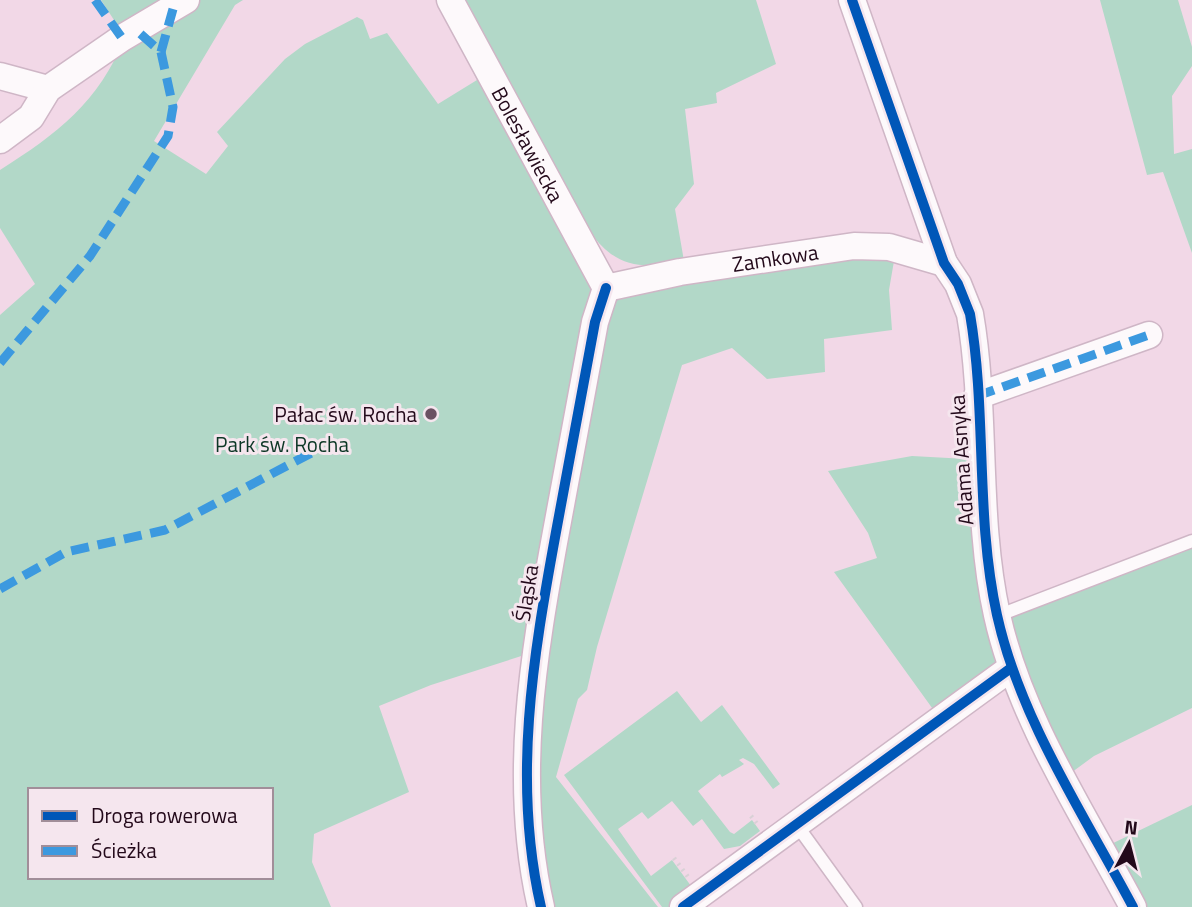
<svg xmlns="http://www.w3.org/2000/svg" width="1192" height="907" font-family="'Titillium Web',sans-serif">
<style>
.green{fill:#b2d8c8;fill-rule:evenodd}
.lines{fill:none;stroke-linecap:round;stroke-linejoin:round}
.lane-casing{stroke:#cfb6c6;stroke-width:15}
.street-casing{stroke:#cfb6c6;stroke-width:29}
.path{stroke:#d9d1d6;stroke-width:4.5;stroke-dasharray:2 5;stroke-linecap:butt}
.lane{stroke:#fdf9fb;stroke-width:12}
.street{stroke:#fdf9fb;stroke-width:26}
.quiet{stroke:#3c99df;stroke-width:9;stroke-dasharray:18 9;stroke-linecap:butt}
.cycleway-casing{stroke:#f5e6ee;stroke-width:15}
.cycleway{stroke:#0057b8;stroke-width:10}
.poi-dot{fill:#6b5162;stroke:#f5e6ee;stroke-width:2.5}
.labels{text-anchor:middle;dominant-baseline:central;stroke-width:6;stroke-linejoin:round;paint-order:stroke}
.street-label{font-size:21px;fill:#23091a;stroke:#f5e6ee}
.poi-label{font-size:21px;fill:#23091a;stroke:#f5e6ee;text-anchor:end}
.park-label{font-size:21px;fill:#0d3726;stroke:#f5e6ee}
</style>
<rect width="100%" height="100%" fill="#f2d8e7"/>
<g class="green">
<path d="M101,0H243L235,5L154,141L206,174L228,146L217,132L285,59L305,44L357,17L363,20L370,39L387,33L438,104L477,80L438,0H756L776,64L716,93L717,103L685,109L694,184L675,209L684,261C642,270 616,268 590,232L609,290L860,253L894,261L889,290L892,330L824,339L825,372L767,379L732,348L682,365L597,647L587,690L578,699L556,777L658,907H553L536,795L537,651L431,685L379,706L409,792L314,834L312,862L331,907H0V315L35,284L0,228V170C57,134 99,102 125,37ZM30,790H271V877H30Z"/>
<polygon points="1100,0 1178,0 1192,47 1192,66 1172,96 1174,154 1192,149 1192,253 1163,172 1147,175"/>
<polygon points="912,456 967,459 978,586 995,661 995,666 935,712 834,572 877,558 868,533 828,471"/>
<polygon points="1192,540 1192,708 1094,756 1064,778 996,617"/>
<polygon points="677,691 701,722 722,705 780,784 773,789 754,764 743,758 739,760 744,764 741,766 722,777 720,774 698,791 730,832 734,834 752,820 760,831 740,846 724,849 702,819 693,826 672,801 648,819 642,812 618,829 651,876 672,860 694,890 671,907 662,907 564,775"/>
<polygon points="1192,805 1192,907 1135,907 1105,847"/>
</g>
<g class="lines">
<defs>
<g id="lane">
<polyline points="997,616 1192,541"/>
<polyline points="796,824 856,907"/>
</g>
<g id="street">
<path id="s1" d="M450,0L606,288"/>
<path d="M852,0L944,263L958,284L970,314C987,413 975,516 997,615C1020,719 1083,813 1133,907"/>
<polyline points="0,76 48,89"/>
<polyline points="0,140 31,117 48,89 122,38 186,0"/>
<path id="s2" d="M606,288L680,272L854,246L889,247L944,263"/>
<polyline points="977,396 1149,335"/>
<path d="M541,907C512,781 533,657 556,532C569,462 582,392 595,322L606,288"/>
<polyline points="683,907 1011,668"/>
</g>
</defs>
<use href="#lane" class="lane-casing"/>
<use href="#street" class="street-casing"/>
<g class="path">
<polyline points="751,816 758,825"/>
<polyline points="674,858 688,877"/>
</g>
<use href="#lane" class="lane"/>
<use href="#street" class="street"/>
<g class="quiet">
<polyline points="95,0 122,38"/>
<polyline points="161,52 173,9"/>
<polyline points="0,363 90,256 168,136 173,107 161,52 136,30"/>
<polyline points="977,396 1149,335"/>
<polyline points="0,589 66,552 165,530 315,451"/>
</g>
<defs>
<g id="cycleway">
<path d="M852,0L944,263L958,284L970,314C987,413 975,516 997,615C1020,719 1083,813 1133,907"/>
<path d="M541,907C512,781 533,657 556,532C569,462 582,392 595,322L606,288"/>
<polyline points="683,907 1011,668"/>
</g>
</defs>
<use href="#cycleway" class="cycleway-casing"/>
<use href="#cycleway" class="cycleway"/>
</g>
<circle class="poi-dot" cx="431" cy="414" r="7"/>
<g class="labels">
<g class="street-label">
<text stroke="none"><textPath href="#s1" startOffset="164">Bolesławiecka</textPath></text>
<text stroke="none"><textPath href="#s2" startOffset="172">Zamkowa</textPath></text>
<text transform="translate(961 460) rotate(-94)">Adama Asnyka</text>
<text transform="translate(526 593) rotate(-81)">Śląska</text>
</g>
<g class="poi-label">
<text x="417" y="414">Pałac św. Rocha</text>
</g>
<g class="park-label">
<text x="282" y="444">Park św. Rocha</text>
</g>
</g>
<rect x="28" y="788" width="245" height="91" fill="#f5e6ee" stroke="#a18e99" stroke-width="2"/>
<rect x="42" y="811" width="35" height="10" fill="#0057b8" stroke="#a18e99" stroke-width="2"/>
<text x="91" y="823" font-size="21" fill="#23091a">Droga rowerowa</text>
<rect x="42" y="846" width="35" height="10" fill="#3c99df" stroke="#a18e99" stroke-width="2"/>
<text x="91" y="858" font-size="21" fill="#23091a">Ścieżka</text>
<g transform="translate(1129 844) rotate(7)" stroke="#f5e6ee" stroke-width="5" paint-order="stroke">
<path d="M0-5L12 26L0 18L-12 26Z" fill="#23091a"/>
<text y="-10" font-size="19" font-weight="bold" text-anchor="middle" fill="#23091a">N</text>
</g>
</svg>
